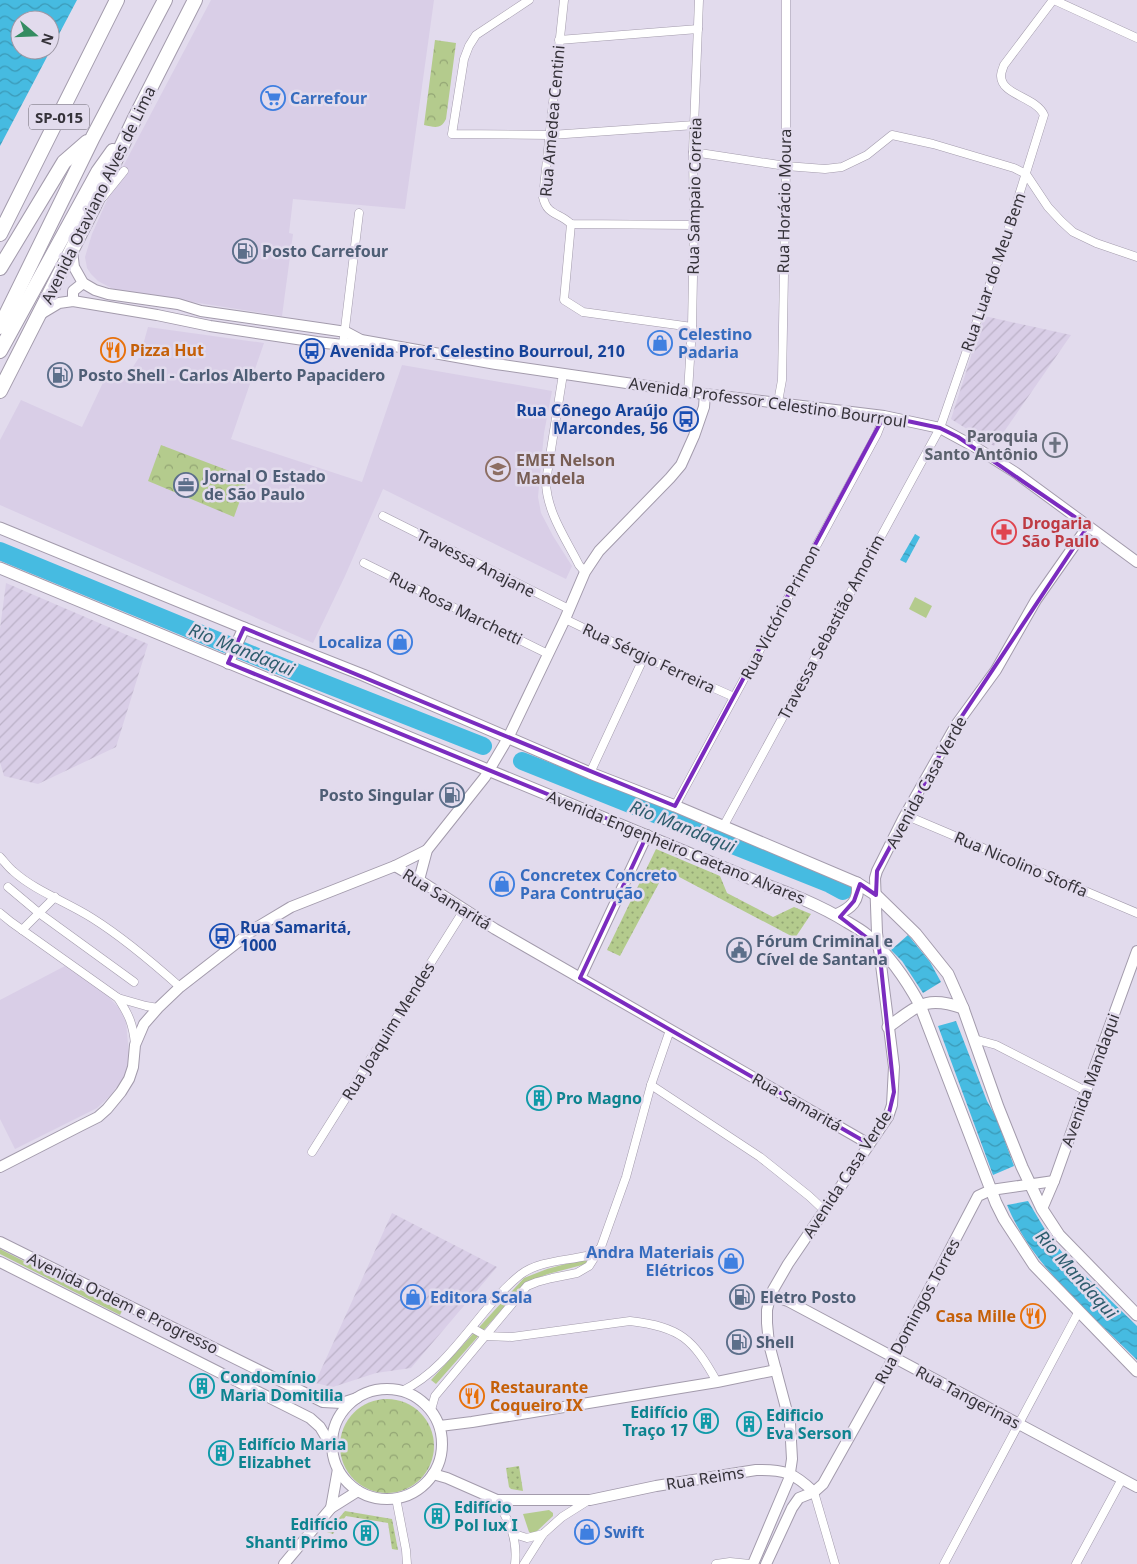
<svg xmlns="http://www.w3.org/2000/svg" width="1137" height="1564" font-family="'Noto Sans',sans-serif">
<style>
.built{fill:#d9cee7}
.industrial{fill:url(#industrial-furrows)}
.grass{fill:#b4cb8d}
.park{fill:url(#park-crowns)}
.garden{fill:url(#garden-dots)}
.water{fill:url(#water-waves);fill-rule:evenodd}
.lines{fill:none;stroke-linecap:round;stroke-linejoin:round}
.river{stroke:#46bbe1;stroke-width:18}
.street-casing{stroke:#a39bac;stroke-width:9}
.secondary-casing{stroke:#a39bac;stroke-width:12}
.primary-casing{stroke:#a39bac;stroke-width:13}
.highway-casing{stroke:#a39bac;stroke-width:16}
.street{stroke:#fff;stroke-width:8}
.secondary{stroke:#fff;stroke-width:10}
.primary{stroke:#fff;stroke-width:11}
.highway{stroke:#fff;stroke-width:14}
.marked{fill:none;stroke:#7b2cbf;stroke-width:4;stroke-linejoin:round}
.labels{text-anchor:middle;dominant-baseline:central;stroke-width:5;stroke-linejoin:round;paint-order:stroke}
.shield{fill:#e2dbed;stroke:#69656f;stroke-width:1}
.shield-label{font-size:15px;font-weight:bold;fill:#353239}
.shop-label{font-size:16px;font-weight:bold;fill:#366cbe;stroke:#e2dbed;text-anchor:start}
.street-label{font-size:16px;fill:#353239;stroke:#e2dbed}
.service-label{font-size:16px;font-weight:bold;fill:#4e5e75;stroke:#e2dbed;text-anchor:start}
.food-label{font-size:16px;font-weight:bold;fill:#c56008;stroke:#e2dbed;text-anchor:start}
.transit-label{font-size:16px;font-weight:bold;fill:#164399;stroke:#e2dbed;text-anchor:start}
.worship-label{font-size:16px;font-weight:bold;fill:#5b616d;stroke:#e2dbed;text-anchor:end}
.education-label{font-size:16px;font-weight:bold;fill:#785e54;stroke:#e2dbed;text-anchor:start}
.health-label{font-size:16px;font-weight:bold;fill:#be3a42;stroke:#e2dbed;text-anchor:start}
.culture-label{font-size:16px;font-weight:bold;fill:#0d838f;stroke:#e2dbed;text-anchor:start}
.water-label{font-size:18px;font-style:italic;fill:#2e5d6e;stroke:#e2dbed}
</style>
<defs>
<pattern id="industrial-furrows" width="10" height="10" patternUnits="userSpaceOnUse" patternTransform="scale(1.25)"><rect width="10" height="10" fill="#d9cee7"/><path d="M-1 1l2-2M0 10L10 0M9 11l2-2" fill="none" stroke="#bbb1c7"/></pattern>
<pattern id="park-crowns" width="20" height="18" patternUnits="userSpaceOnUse" patternTransform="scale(1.25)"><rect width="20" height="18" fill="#b4cb8d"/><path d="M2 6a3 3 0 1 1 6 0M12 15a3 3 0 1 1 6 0" fill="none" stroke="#93a574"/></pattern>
<pattern id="garden-dots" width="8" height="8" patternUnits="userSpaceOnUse" patternTransform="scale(1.25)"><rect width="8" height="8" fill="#b4cb8d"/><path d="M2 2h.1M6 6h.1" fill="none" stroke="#93a574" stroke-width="1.8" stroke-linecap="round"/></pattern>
<pattern id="water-waves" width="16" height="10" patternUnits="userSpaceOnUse" patternTransform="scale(1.25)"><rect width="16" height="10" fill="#46bbe1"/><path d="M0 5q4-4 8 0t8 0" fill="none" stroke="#3b99b7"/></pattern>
</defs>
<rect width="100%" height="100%" fill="#e2dbed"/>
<g class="built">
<polygon points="211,0 434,0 405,209 293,199 289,233 293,234 282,316 122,291 111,288 98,281 91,274 87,268 85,257 92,234 104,207 118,176"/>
<polygon points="148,327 264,343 231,439 362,482 402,365 552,391 544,433 538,497 541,513 553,536 572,566 566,579 383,489 345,576 313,643 0,505 0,440 21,400 82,427 109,370 129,373 140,356"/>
<polygon points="65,966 104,992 119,1008 126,1022 129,1055 127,1073 111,1095 97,1108 15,1149 0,1119 0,1000"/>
</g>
<g class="industrial">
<polygon points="984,316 1071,335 994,446 951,419"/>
<polygon points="6,583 148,644 116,747 38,784 4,776 0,762 0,629"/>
<polygon points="392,1213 497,1267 411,1368 376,1373 333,1387 315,1383"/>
</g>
<g class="grass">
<polygon points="915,597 932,606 926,618 909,609"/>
<polygon points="0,1249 122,1311 120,1315 0,1254"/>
<polygon points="588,1258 586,1264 548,1274 526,1282 436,1384 431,1380 524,1278 547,1269"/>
<polygon points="549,1510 553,1513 553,1516 535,1533 532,1534 529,1532 523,1514"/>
</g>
<g class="park">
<path d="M435,40L456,43L446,119C441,130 434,127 424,125Z"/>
<polygon points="161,445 248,478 234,517 148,481"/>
<circle cx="387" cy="1446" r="47"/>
</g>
<g class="garden">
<polygon points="656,849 720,876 727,893 773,917 794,907 811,914 795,938 666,870 620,956 607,950"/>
<polygon points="519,1466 523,1491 511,1489 509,1487 506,1468"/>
<polygon points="345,1511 392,1519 398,1550 392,1549 388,1523 346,1516 333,1534 327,1532"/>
</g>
<g class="water">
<path d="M0,0H77L0,146ZM20,20H50V50H20Z"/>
<polygon points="915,534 920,537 906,563 900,560"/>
<polygon points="908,935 930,962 941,982 923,993 902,961 891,950"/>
<polygon points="956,1021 987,1101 997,1119 1014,1166 993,1175 938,1026"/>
<path d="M1028,1201L1050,1238L1068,1259L1137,1326V1360C1091,1314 1032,1266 1007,1205Z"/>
</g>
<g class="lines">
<g class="river">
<polyline points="0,551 255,656 483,746"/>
<polyline points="522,761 830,884 843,891"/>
</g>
<defs>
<g id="street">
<polyline points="529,0 476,35 469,46 464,59 452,134 551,135 695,125"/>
<path d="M564,0L543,197C547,216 559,212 571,224L694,225"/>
<polyline points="1054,0 1137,38"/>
<polyline points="559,40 698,29"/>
<polyline points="693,152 786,166 825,169 842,167 867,155 892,135 933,144 1014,168 1026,174 1048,207 1061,221 1073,232 1096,243 1137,257"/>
<polyline points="103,197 124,171"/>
<polyline points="571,224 564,300 583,312 692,327"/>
<polyline points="343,345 359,213"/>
<path d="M563,374L546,481C546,511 566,539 579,565L585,572"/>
<polyline points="688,392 692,327 694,225 693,152 699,0"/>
<polyline points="778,402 782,380 786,166 786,0"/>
<polyline points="383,516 569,609"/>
<polyline points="364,563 548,654"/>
<polyline points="565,619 644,657 734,697"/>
<polyline points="590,773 644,657"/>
<polyline points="675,806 877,434 884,416"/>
<polyline points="905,815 1137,913"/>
<path d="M723,827L940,428L1006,237L1044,115C1036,97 1001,95 1001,76C1001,72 1003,68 1004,65L1053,0"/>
<path d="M0,857C4,861 8,867 13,871C35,891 67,902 92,918C124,938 152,962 180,987"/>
<polyline points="8,887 39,913 134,982"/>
<polyline points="0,913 11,922 118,998 146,1006 158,1008"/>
<polyline points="22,930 55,897"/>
<path d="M118,998C129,1015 133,1024 135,1044"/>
<polyline points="974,1039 996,1045 1086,1091"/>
<polyline points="651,1085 760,1157 809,1196 824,1210"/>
<polyline points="312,1152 464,910"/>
<path d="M472,1328L486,1336L512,1337L630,1321C681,1327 693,1339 717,1382"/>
<path d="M402,1391C452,1367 478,1309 520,1275C538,1261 565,1261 586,1256C591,1254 595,1251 600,1249"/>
<polyline points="431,1410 435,1396 527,1286 537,1282 552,1278 577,1273 589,1266 601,1247 626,1177 651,1085 670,1030"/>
<polyline points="814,1492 835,1564"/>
<polyline points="396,1498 406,1550 407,1564"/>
<path d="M497,1500C509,1522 518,1538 515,1564"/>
<polyline points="514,1534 527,1538 543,1534"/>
<polyline points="524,1564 543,1534 562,1517 589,1500"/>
<polyline points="716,1564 730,1562 750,1564"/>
<polyline points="944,1564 1079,1311"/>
<polyline points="1076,1564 1122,1479"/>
</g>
<g id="secondary">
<polyline points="72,251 74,267 83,283 95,290 108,294 178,304 201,311 319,328 346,332 361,340 496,364 688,392 884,416 940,428 975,447 1016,473 1137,562"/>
<polyline points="73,301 73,291 83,283"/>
<polyline points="39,315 59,303 73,301 157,315 210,326 317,342 343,345 361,340"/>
<polyline points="395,866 419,880 495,929 869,1144"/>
<polyline points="419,880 427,850 485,777 508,738 565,619 585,572 599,551 670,478 681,465 694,436 704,407 705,394"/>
<polyline points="580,978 647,835"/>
<polyline points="0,1167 80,1126 98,1117 107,1109 121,1092 129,1079 133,1067 135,1045 144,1024 158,1008 180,987 256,928 291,907 395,866 427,850"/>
<polyline points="1042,1209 1054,1181 1086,1091 1137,951"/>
<polyline points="0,1242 323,1402 342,1403 357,1398"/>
<polyline points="0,1262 310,1418 320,1427 332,1447"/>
<polyline points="771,1295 788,1301 1137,1487"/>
<circle cx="387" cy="1444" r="55"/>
<polyline points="440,1426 472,1422 717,1382 776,1370"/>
<path d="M433,1474L447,1478L497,1500H590L656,1486L756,1470C784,1469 794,1473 814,1492"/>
<polyline points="331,1508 338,1469"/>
<polyline points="284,1564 331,1508 358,1491"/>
<polyline points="753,1564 789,1479 792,1459 790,1423 769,1344 767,1323 767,1310 770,1297 773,1290 788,1264 888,1117 892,1105 894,1067 877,933 875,878 877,871 903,819 956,725 996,670 1036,600 1088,526"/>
<polyline points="766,1564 792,1508 799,1498 814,1492 823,1484 888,1368 978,1196 991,1190 1054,1181"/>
</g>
<g id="primary">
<polyline points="0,528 244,628 363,675 590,773 675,806 857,883 876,895 916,934 948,974 963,1008 998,1107 1022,1167 1042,1209 1059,1235 1137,1315"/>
<path d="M0,568L756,881C788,893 818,904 847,922C854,926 861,930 867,935C888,954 906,979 920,1005L996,1203L1004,1219L1034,1265L1137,1371"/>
<polyline points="228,663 244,628"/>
<path d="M836,915C851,908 860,901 857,883"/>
<path d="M888,1027C918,1006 925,995 963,1008"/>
</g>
<g id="highway">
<polyline points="0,234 117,0"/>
<polyline points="0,268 64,162 87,142"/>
<polyline points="0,327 93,137 165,0"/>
<polyline points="0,351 98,172 113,151"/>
<polyline points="0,391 92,210 134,120 195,0"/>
</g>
</defs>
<use href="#street" class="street-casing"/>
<use href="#secondary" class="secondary-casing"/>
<use href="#primary" class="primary-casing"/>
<use href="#highway" class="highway-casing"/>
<use href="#street" class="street"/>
<use href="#secondary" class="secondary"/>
<use href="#primary" class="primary"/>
<use href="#highway" class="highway"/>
</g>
<path class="marked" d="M884,416L940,428L958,437L1088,526L956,725L877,871L876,895L860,884L854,901L840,917L879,947L894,1092L888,1117L869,1144L580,978L647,835L228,663L244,628L675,806Z"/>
<defs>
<symbol id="supermarket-ring" viewBox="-11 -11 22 22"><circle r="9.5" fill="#e2dbed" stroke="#3f7fe0" stroke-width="1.5"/><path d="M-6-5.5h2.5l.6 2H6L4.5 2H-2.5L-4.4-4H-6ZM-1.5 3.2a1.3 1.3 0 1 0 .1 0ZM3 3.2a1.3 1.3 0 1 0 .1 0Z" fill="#3f7fe0"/></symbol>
<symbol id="fuel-ring" viewBox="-11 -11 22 22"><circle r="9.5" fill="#e2dbed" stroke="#5c6f8a" stroke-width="1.5"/><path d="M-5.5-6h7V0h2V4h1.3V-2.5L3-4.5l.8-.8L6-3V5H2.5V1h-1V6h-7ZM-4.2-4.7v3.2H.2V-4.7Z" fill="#5c6f8a"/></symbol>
<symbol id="shop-ring" viewBox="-11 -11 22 22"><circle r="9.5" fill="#e2dbed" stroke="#3f7fe0" stroke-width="1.5"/><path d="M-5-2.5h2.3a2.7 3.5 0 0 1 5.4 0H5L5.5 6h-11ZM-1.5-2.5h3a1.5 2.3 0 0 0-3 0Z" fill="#3f7fe0"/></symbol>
<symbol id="restaurant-ring" viewBox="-11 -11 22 22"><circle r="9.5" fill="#e2dbed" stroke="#e8710a" stroke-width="1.5"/><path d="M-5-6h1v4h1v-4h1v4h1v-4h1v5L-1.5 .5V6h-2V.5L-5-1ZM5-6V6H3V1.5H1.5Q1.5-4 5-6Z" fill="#e8710a"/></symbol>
<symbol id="bus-ring" viewBox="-11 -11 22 22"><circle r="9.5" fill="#e2dbed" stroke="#1a4fb4" stroke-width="1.5"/><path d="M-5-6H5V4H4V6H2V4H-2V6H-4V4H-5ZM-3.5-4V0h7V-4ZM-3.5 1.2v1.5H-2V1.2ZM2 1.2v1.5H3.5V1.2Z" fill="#1a4fb4"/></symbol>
<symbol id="church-ring" viewBox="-11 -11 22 22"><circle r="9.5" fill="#e2dbed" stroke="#6b7280" stroke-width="1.5"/><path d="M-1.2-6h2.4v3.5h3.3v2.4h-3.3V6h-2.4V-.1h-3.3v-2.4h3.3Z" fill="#6b7280"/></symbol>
<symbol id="school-ring" viewBox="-11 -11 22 22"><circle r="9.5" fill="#e2dbed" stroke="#8d6e63" stroke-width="1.5"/><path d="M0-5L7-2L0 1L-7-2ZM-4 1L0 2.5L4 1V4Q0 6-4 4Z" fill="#8d6e63"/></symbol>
<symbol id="office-ring" viewBox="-11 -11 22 22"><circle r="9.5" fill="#e2dbed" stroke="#5c6f8a" stroke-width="1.5"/><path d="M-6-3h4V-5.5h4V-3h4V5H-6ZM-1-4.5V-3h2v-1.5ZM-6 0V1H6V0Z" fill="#5c6f8a"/></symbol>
<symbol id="pharmacy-ring" viewBox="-11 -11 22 22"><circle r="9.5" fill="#e2dbed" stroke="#e0444e" stroke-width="1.5"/><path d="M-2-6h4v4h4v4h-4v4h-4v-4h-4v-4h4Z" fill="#e0444e"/></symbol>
<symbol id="civic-ring" viewBox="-11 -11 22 22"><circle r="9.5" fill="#e2dbed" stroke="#5c6f8a" stroke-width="1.5"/><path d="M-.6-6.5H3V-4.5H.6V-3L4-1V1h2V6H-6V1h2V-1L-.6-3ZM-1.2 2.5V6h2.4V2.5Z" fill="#5c6f8a"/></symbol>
<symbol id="building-ring" viewBox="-11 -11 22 22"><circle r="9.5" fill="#e2dbed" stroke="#0f9aa8" stroke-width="1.5"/><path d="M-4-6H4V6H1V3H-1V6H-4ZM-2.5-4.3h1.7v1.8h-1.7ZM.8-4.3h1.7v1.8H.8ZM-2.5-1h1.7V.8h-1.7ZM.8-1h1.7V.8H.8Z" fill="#0f9aa8"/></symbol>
</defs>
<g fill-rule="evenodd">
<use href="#supermarket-ring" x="259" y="84" width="28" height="28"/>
<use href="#fuel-ring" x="231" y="237" width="28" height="28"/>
<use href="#shop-ring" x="646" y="329" width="28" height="28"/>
<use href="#restaurant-ring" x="99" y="336" width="28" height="28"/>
<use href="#bus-ring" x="298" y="337" width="28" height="28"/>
<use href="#fuel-ring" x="46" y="361" width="28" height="28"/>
<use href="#bus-ring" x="672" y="405" width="28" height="28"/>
<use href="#church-ring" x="1041" y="431" width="28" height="28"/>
<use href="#school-ring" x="484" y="455" width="28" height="28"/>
<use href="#office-ring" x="172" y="471" width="28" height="28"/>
<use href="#pharmacy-ring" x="990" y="518" width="28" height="28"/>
<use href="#shop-ring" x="386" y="628" width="28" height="28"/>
<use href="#fuel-ring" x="438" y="781" width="28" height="28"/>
<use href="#shop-ring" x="488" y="870" width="28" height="28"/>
<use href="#bus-ring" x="208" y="922" width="28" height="28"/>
<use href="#civic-ring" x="725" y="936" width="28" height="28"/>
<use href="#building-ring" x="525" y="1084" width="28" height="28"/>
<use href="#shop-ring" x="717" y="1247" width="28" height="28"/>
<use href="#shop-ring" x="399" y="1283" width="28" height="28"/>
<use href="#fuel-ring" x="728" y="1283" width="28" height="28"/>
<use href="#restaurant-ring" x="1019" y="1302" width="28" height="28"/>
<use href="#fuel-ring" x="725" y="1328" width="28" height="28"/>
<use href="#building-ring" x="188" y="1372" width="28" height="28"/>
<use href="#restaurant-ring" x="458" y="1382" width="28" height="28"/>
<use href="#building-ring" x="692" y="1407" width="28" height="28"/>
<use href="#building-ring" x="735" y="1410" width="28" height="28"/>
<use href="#building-ring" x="207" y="1439" width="28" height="28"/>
<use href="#building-ring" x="423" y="1502" width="28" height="28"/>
<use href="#shop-ring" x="573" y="1518" width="28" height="28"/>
<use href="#building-ring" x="352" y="1519" width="28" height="28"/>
</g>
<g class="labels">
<rect class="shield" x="29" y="104.5" width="60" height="25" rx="4"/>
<g class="shield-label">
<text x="59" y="117">SP-015</text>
</g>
<g class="shop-label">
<text x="290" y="98">Carrefour</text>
<text x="678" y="334">Celestino<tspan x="678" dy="18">Padaria</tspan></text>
<text x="382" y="642" text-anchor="end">Localiza</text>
<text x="520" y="875">Concretex Concreto<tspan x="520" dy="18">Para Contrução</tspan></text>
<text x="714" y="1252" text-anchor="end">Andra Materiais<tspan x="714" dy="18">Elétricos</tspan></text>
<text x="430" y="1297">Editora Scala</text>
<text x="604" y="1532">Swift</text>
</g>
<g class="street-label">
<text transform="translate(552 121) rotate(-85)">Rua Amedea Centini</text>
<text transform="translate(98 195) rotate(-64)">Avenida Otaviano Alves de Lima</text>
<text transform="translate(694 196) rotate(-89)">Rua Sampaio Correia</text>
<text transform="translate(784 201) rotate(-89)">Rua Horácio Moura</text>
<text transform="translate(993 272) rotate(-71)">Rua Luar do Meu Bem</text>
<text transform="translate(768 402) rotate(8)">Avenida Professor Celestino Bourroul</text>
<text transform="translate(476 563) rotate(27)">Travessa Anajane</text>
<text transform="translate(456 608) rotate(26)">Rua Rosa Marchetti</text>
<text transform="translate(780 612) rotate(-62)">Rua Victório Primon</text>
<text transform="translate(831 627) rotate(-62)">Travessa Sebastião Amorim</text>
<text transform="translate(649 658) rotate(25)">Rua Sérgio Ferreira</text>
<text transform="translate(926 782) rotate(-61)">Avenida Casa Verde</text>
<text transform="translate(676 847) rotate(22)">Avenida Engenheiro Caetano Alvares</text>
<text transform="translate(1021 864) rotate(23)">Rua Nicolino Stoffa</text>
<text transform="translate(447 899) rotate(32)">Rua Samaritá</text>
<text transform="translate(388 1031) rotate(-58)">Rua Joaquim Mendes</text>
<text transform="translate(1090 1080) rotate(-70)">Avenida Mandaqui</text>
<text transform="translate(797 1102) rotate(30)">Rua Samaritá</text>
<text transform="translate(847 1174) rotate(-57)">Avenida Casa Verde</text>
<text transform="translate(123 1303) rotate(26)">Avenida Ordem e Progresso</text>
<text transform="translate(917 1311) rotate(-62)">Rua Domingos Torres</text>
<text transform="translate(968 1397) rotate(28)">Rua Tangerinas</text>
<text transform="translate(705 1478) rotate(-9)">Rua Reims</text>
</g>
<g class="service-label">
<text x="262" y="251">Posto Carrefour</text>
<text x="78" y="375">Posto Shell - Carlos Alberto Papacidero</text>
<text x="204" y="476">Jornal O Estado<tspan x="204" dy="18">de São Paulo</tspan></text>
<text x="434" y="795" text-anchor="end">Posto Singular</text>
<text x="756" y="941">Fórum Criminal e<tspan x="756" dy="18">Cível de Santana</tspan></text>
<text x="760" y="1297">Eletro Posto</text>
<text x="756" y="1342">Shell</text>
</g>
<g class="food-label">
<text x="130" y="350">Pizza Hut</text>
<text x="1016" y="1316" text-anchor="end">Casa Mille</text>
<text x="490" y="1387">Restaurante<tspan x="490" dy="18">Coqueiro IX</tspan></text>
</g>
<g class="transit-label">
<text x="330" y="351">Avenida Prof. Celestino Bourroul, 210</text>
<text x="668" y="410" text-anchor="end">Rua Cônego Araújo<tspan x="668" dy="18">Marcondes, 56</tspan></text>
<text x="240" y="927">Rua Samaritá,<tspan x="240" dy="18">1000</tspan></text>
</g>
<g class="worship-label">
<text x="1038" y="436">Paroquia<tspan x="1038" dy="18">Santo Antônio</tspan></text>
</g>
<g class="education-label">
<text x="516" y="460">EMEI Nelson<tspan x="516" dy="18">Mandela</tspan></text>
</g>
<g class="health-label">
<text x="1022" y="523">Drogaria<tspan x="1022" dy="18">São Paulo</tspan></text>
</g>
<g class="culture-label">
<text x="556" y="1098">Pro Magno</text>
<text x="220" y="1377">Condomínio<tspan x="220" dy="18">Maria Domitilia</tspan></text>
<text x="688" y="1412" text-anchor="end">Edifício<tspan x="688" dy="18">Traço 17</tspan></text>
<text x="766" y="1415">Edificio<tspan x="766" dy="18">Eva Serson</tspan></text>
<text x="238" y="1444">Edifício Maria<tspan x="238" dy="18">Elizabhet</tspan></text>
<text x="454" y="1507">Edifício<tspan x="454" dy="18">Pol lux I</tspan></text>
<text x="348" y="1524" text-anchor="end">Edifício<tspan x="348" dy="18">Shanti Primo</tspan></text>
</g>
<g class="water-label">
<text transform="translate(242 649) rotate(22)">Rio Mandaqui</text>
<text transform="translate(683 826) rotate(22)">Rio Mandaqui</text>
<text transform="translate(1077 1274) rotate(48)">Rio Mandaqui</text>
</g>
</g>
<g transform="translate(35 35) rotate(109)"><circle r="24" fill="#e2dbed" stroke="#9d97a5"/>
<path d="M0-4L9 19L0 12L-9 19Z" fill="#348c61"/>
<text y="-8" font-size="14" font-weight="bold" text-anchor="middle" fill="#353239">N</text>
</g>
</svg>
